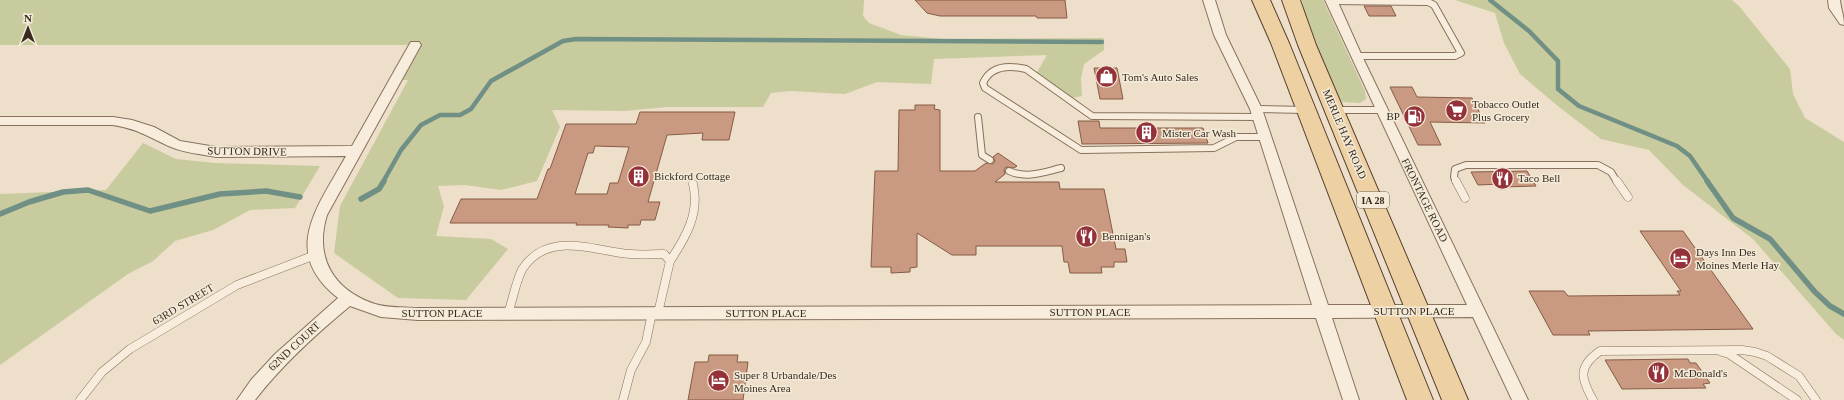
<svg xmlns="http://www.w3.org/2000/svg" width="1844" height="400" font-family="Georgia,serif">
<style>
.green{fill:#c8cb9d}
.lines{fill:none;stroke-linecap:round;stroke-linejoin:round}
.stream-far1{stroke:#708f85;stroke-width:4.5}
.stream{stroke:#708f85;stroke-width:5.5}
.building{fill:#c99a81;stroke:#865b45;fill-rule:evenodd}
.lane-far1-casing{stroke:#88725e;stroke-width:8}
.lane-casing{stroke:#88725e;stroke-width:9}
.street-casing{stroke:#88725e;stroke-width:2}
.primary-casing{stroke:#564032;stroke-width:2}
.lane-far1{stroke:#f8eddc;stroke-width:6}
.lane{stroke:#f8eddc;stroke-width:8}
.street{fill:#f8eddc;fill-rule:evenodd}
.primary{fill:#edd1a3;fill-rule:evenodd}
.labels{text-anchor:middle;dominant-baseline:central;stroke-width:3;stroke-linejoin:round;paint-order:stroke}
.shield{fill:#f4ead8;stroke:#716458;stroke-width:1}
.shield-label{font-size:10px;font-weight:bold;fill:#392b21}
.poi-label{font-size:11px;fill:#392b21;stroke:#f4ead8;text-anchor:start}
.street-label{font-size:11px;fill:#392b21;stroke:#f4ead8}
</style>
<rect width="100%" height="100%" fill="#eddfc9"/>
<g class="green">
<polygon points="0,0 864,0 863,16 869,23 901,35 942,39 1104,38 1104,50 1084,64 1081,79 1082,96 1072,98 1036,74 1047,55 934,59 931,84 877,82 845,94 791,91 771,93 763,107 667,107 624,111 552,110 560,127 537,181 501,190 465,185 438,186 444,206 436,236 491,239 508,249 466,300 398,298 334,253 340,206 408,80 395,80 415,45 0,45"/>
<polygon points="1302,0 1323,0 1365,91 1366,99 1360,103 1343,102 1335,95 1311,38"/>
<polygon points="1455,0 1732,0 1739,6 1790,69 1793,94 1805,118 1844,142 1844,340 1836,334 1753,239 1683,185 1649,150 1601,139 1559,107 1520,74 1504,43 1495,13"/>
<polygon points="143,143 176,159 215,163 320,166 295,208 250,210 213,230 175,241 153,261 128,274 0,365 0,194 106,190"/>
</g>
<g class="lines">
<g class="stream-far1">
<polyline points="1490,0 1529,31 1558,61 1558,89 1579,106 1677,146 1690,156 1708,182"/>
<polyline points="383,182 401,150 421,125 440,115 460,115 471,109 491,81 563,41 576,39 1102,42"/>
</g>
<g class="stream">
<polyline points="1707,181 1733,218 1770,239 1815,292 1830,306 1844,314"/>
<polyline points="361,199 379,189 384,181"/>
<polyline points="0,214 29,202 63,192 88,190 150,211 220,194 266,191 300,197"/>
</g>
</g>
<g class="building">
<polygon points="915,0 1065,0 1067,18 1037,18 1036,16 940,16 927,13"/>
<polygon points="1364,6 1391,6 1396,16 1369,16"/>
<polygon points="1094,68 1117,68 1123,99 1100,99"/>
<polygon points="1390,87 1412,87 1417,97 1472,98 1485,123 1430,122 1441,145 1418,145"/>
<polygon points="915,105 935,105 934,109 940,110 940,171 975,171 986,163 993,164 995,161 993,157 998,153 1017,166 1014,168 1006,167 1004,170 1005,174 995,182 1059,182 1060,189 1104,189 1116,249 1125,249 1127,262 1114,262 1114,267 1101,267 1102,273 1070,273 1068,262 1064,262 1062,246 976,246 976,255 952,255 917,233 917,267 910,268 910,272 891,273 891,267 871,267 875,171 898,171 899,110 915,110"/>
<path d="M640,112H735L729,140H702L703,133L667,135L648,202H660L655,220H641L640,225H628V228L608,227L609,225H576L577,223H450L461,199H537L548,169H550L566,124H636ZM595,146L629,147L618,183H610L607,194H575L588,153H593Z"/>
<polygon points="1078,121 1099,121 1100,128 1203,128 1208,143 1082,144"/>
<polygon points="1527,171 1536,186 1503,187 1502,184 1478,185 1471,172"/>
<polygon points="1640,231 1683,231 1753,329 1588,331 1590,335 1553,335 1529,291 1564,291 1568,296 1680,295 1677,291 1681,291"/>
<polygon points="709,355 738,355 737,362 748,362 743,400 688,400 695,362 708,362"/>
<polygon points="1688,359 1690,363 1696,363 1710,383 1703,384 1706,388 1622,389 1605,360"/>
</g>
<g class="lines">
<defs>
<g id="lane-far1">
<polyline points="1331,1 1428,2 1434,5 1461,53 1455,56 1356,56"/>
<polyline points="1256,109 1305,110"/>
<polyline points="1335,110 1382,110"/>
<polyline points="978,117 982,155 990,160"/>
<path d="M1258,117L1092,116L1026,69C1009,65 991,65 983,83L985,88L1081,150L1214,148L1236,137H1264"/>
<path d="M1009,171C1026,179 1044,172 1061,168"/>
<polyline points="1456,182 1454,177 1455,169 1466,165 1598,165 1611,172 1617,182"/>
</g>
<g id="lane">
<polyline points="1456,181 1465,198"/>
<polyline points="1617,181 1628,197"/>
<path d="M670,261C686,237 700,213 693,184"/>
<path d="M508,314C512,302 517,277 523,268C549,230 594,251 630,254C641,255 653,254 664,254L670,261L658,313"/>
<polyline points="1722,352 1729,354 1797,400"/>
<polyline points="80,400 102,372 130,349 237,285 315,255"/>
<polyline points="623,400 631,370 646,342 652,313"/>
<path d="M1593,400C1581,379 1577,367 1600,351L1742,350L1755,352L1767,356L1799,376L1816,400"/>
</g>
<g id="street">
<path d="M1203,0H1215L1226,35L1262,109L1328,305H1467L1325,0H1337L1362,56L1528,400H1512L1473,317L1332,318L1359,400H1343L1316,318L418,320L381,317L350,306C315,335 282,365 255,400H237L251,380L275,354L338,298C279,252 319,205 346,156L216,157C201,154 185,153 171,147C148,137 139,129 113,125H0V117H113L132,120L154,127L180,141L216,147L352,146L409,45L411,42H419L421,45L327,215C314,257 333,290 375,304C388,308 404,307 418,308L1312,305L1250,109L1214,35Z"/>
<path d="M1828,0H1840C1841,10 1844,15 1844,25L1840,24L1829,8Z"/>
</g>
<g id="primary">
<polygon points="1252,0 1270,0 1289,43 1433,400 1407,400 1271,43"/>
<polygon points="1282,0 1300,0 1316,45 1468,400 1442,400 1298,45"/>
</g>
</defs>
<use href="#lane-far1" class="lane-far1-casing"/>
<use href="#lane" class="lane-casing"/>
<use href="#street" class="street-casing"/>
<use href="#primary" class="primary-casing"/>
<use href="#lane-far1" class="lane-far1"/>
<use href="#lane" class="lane"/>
<use href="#street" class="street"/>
<use href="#primary" class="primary"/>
</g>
<defs>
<symbol id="shop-disc" viewBox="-11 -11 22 22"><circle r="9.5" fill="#943139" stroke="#f4ead8"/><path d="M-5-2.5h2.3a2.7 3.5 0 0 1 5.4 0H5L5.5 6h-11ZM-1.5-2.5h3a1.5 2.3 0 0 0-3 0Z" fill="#fff"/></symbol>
<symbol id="supermarket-disc" viewBox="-11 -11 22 22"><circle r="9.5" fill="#943139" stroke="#f4ead8"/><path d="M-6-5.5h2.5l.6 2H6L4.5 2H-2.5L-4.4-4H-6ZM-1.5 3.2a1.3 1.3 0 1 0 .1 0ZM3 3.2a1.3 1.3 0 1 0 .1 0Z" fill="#fff"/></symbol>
<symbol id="fuel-disc" viewBox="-11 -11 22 22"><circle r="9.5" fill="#943139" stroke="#f4ead8"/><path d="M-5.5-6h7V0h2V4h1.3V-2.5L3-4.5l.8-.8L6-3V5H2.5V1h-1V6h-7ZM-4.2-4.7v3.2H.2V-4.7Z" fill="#fff"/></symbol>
<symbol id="building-disc" viewBox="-11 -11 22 22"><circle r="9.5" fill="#943139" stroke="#f4ead8"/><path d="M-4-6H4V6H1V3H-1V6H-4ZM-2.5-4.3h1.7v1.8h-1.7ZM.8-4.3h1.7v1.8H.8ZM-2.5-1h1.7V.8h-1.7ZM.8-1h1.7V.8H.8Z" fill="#fff"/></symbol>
<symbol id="restaurant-disc" viewBox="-11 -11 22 22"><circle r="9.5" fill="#943139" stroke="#f4ead8"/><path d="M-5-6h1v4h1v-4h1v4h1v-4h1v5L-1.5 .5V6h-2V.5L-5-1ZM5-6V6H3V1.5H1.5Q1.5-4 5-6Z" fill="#fff"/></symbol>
<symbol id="hotel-disc" viewBox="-11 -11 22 22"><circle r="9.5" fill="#943139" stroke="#f4ead8"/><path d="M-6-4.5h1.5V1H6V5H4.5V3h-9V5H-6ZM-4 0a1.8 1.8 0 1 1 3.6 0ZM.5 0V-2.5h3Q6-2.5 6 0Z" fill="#fff"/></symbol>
</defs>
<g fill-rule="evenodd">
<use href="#shop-disc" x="1094" y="64" width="25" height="25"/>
<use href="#supermarket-disc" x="1444" y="98" width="25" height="25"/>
<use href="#fuel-disc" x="1402" y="104" width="25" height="25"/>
<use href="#building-disc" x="1134" y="120" width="25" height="25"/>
<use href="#building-disc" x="626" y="164" width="25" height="25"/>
<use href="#restaurant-disc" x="1490" y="166" width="25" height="25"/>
<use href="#restaurant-disc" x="1074" y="224" width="25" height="25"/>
<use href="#hotel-disc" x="1668" y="246" width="25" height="25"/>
<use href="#restaurant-disc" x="1646" y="360" width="25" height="25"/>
<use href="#hotel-disc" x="706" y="368" width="25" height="25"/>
</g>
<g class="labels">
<rect class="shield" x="1357" y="192" width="32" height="16" rx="3"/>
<g class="shield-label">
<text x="1373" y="200">IA 28</text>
</g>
<g class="poi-label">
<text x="1122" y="77">Tom's Auto Sales</text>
<text x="1472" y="104">Tobacco Outlet<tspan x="1472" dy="13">Plus Grocery</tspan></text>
<text x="1400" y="116" text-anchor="end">BP</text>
<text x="1162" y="133">Mister Car Wash</text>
<text x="654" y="176">Bickford Cottage</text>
<text x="1518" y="178">Taco Bell</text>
<text x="1102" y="236">Bennigan's</text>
<text x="1696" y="252">Days Inn Des<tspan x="1696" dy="13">Moines Merle Hay</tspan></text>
<text x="1674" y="373">McDonald's</text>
<text x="734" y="375">Super 8 Urbandale/Des<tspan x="734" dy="13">Moines Area</tspan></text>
</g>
<g class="street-label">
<text transform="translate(1345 134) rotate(67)">MERLE HAY ROAD</text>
<text transform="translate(247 151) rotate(1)">SUTTON DRIVE</text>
<text transform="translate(1425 200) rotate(64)">FRONTAGE ROAD</text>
<text transform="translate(183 304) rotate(-31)">63RD STREET</text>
<text x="1414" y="311">SUTTON PLACE</text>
<text x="1090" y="312">SUTTON PLACE</text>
<text x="442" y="313">SUTTON PLACE</text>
<text x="766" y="313">SUTTON PLACE</text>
<text transform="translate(294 346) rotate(-43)">62ND COURT</text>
</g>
</g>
<g transform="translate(28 28)" stroke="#f4ead8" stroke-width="3" paint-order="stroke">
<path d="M0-3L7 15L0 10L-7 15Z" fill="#392b21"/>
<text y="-6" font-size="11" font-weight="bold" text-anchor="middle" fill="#392b21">N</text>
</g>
</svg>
